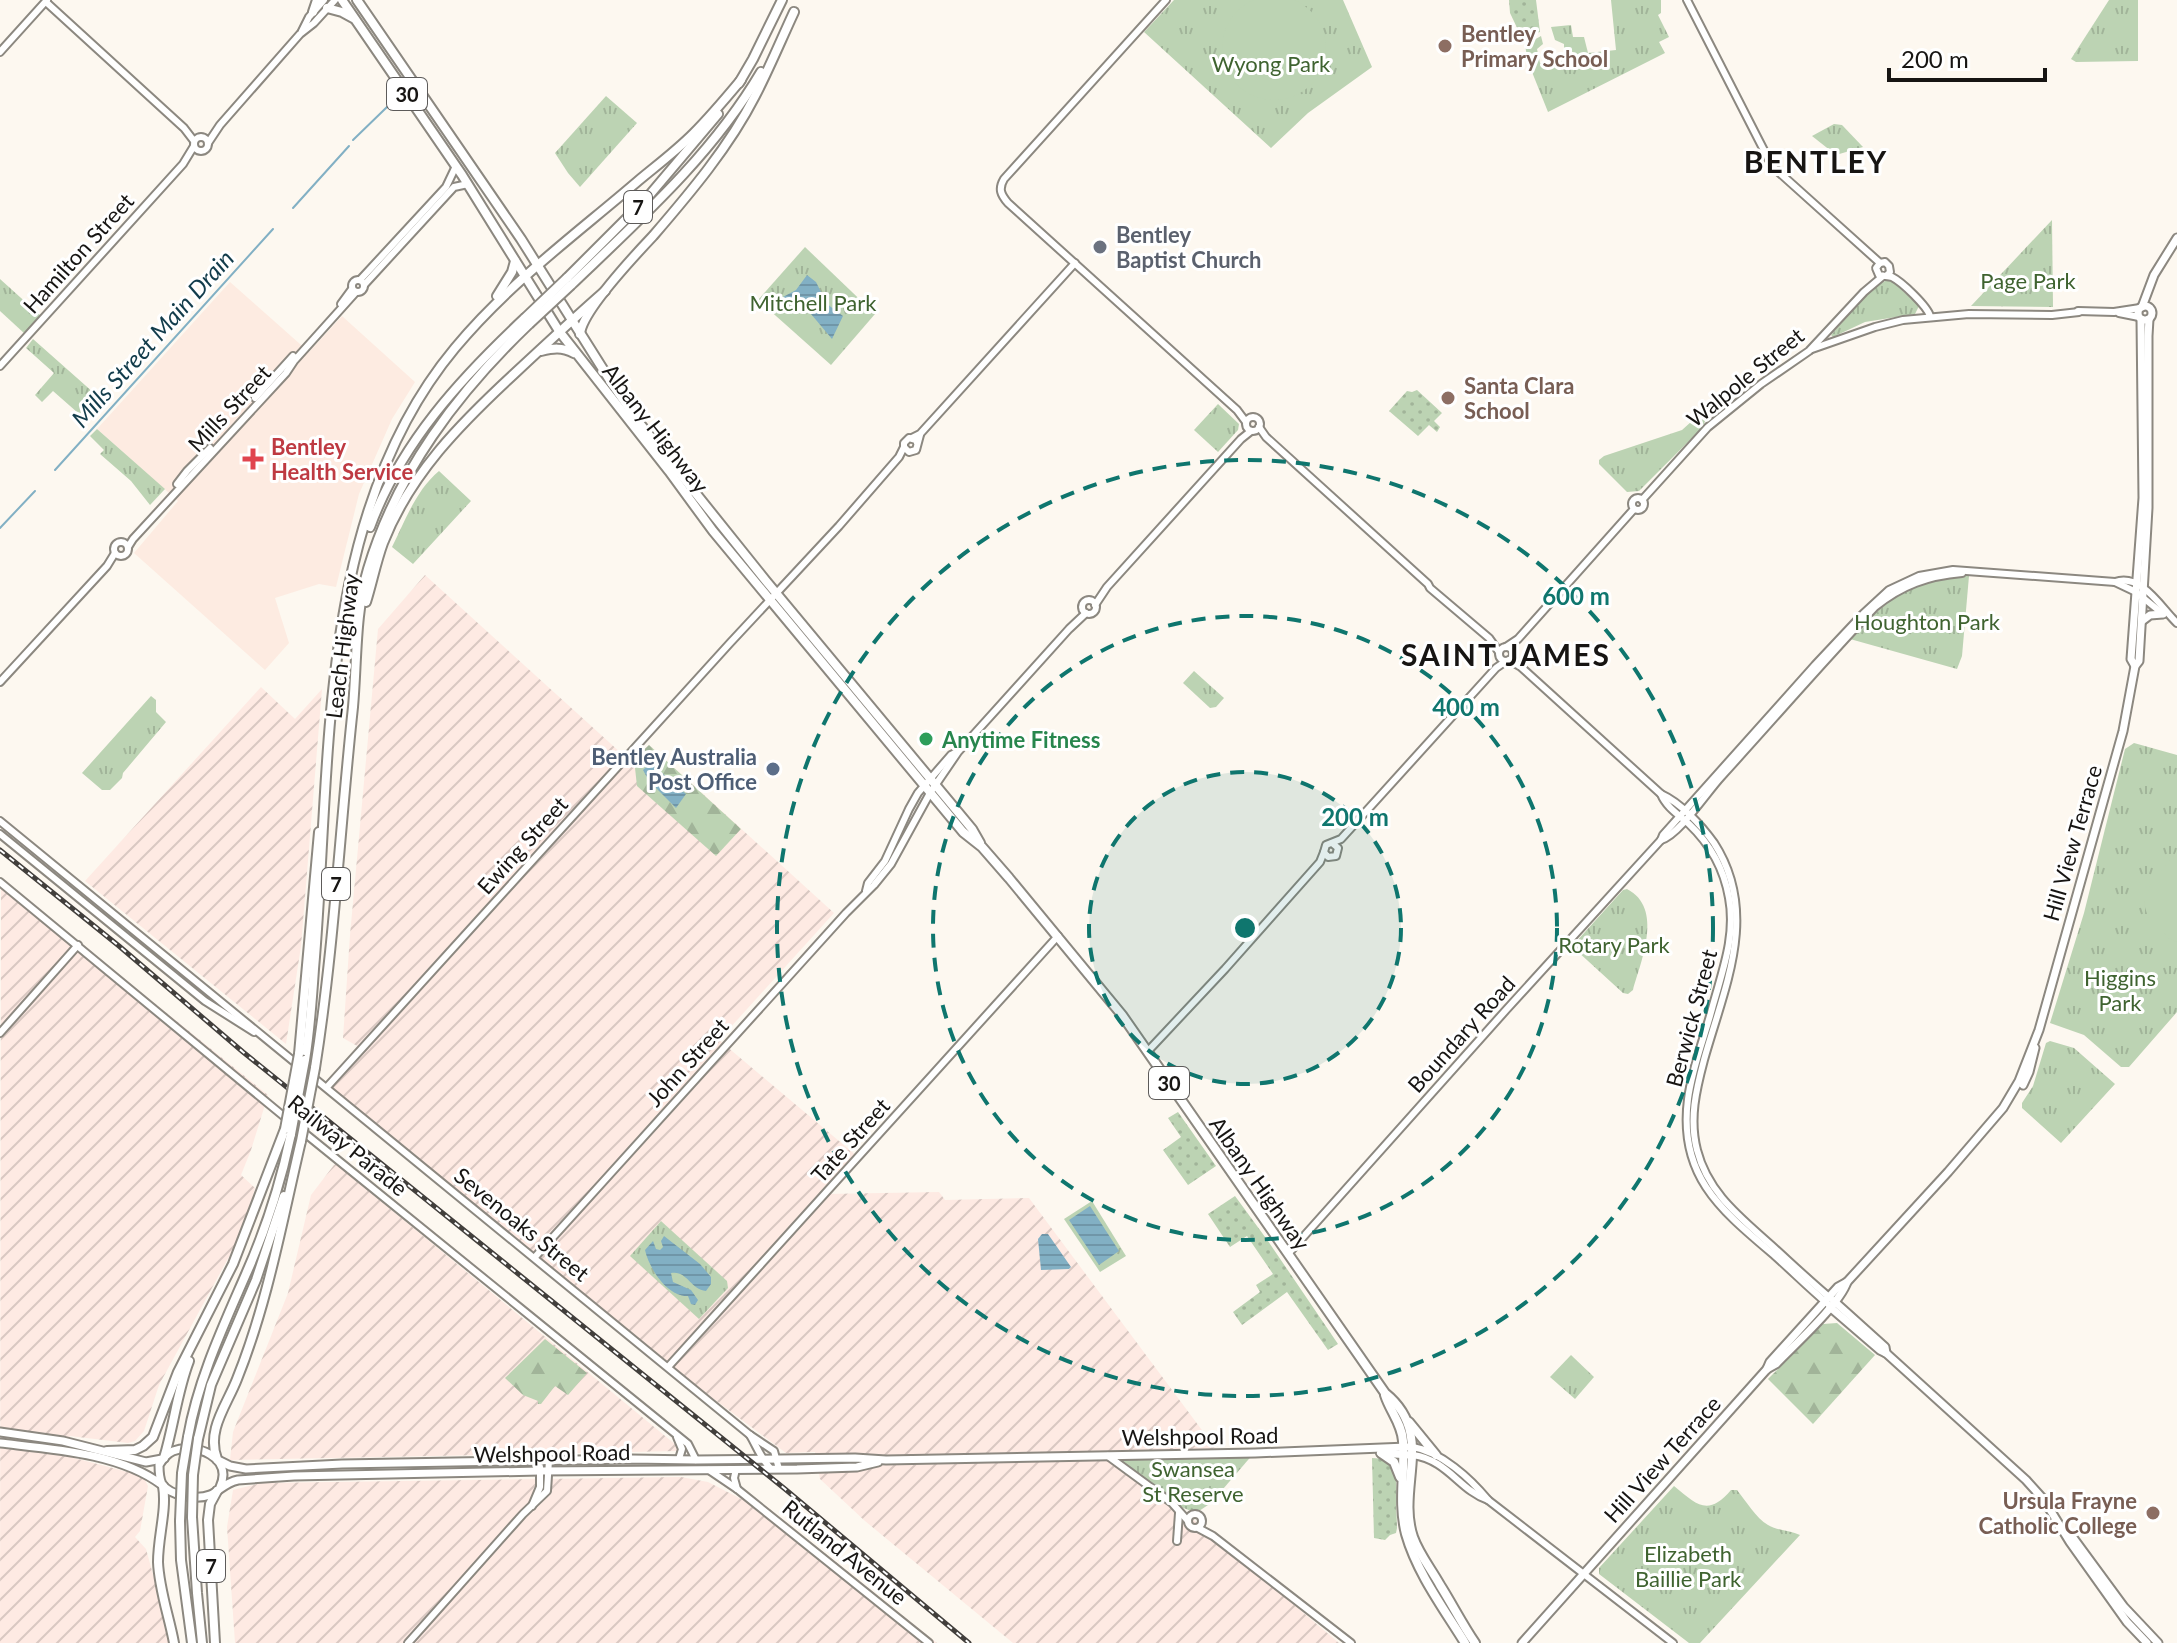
<svg xmlns="http://www.w3.org/2000/svg" width="2177" height="1643" font-family="Lato,sans-serif">
<style>
.industrial{fill:url(#industrial-furrows)}
.medical{fill:#fdebe1}
.grass{fill:url(#grass-dots)}
.forest{fill:url(#forest-firs)}
.park{fill:url(#park-tufts)}
.pitch{fill:#bcd3b3}
.water{fill:url(#water-rules)}
.lines{fill:none;stroke-linecap:round;stroke-linejoin:round}
.stream{stroke:#82b0c4;stroke-width:2}
.secondary-casing{stroke:#8c8880;stroke-width:10}
.primary-casing{stroke:#8c8880;stroke-width:11}
.highway-casing{stroke:#8c8880;stroke-width:12}
.secondary{stroke:#fff;stroke-width:6}
.primary{stroke:#fff;stroke-width:7}
.highway{stroke:#fff;stroke-width:8}
.rail-casing{stroke:#423f3c;stroke-width:5}
.rail{stroke:#fff;stroke-width:2;stroke-dasharray:6;stroke-linecap:butt}
.highway-bridge-casing{stroke:#8c8880;stroke-width:12;stroke-linecap:butt}
.highway-bridge{stroke:#fff;stroke-width:8}
.ring{fill:none;stroke:#0f766e;stroke-width:4;stroke-dasharray:14 10}
.education-dot{fill:#8d6e63;stroke:#fff;stroke-width:3}
.worship-dot{fill:#6b7280;stroke:#fff;stroke-width:3}
.health-dot{fill:#e0444e;stroke:#fff;stroke-width:3}
.leisure-dot{fill:#2e9e5b;stroke:#fff;stroke-width:3}
.service-dot{fill:#5c6f8a;stroke:#fff;stroke-width:3}
.labels{text-anchor:middle;dominant-baseline:central;stroke-width:6;stroke-linejoin:round;paint-order:stroke}
.shield{fill:#fff;stroke:#5d5b5a;stroke-width:2}
.shield-label{font-size:20px;font-weight:bold;fill:#171513}
.education-label{font-size:22px;font-weight:bold;fill:#785e54;stroke:#fff;text-anchor:start}
.park-label{font-size:22px;fill:#3f6330;stroke:#fff}
.worship-label{font-size:22px;font-weight:bold;fill:#5b616d;stroke:#fff;text-anchor:start}
.street-label{font-size:22px;fill:#171513;stroke:#fff}
.health-label{font-size:22px;font-weight:bold;fill:#be3a42;stroke:#fff;text-anchor:start}
.leisure-label{font-size:22px;font-weight:bold;fill:#27864d;stroke:#fff;text-anchor:start}
.service-label{font-size:22px;font-weight:bold;fill:#4e5e75;stroke:#fff;text-anchor:end}
.water-label{font-size:24px;font-style:italic;fill:#123c4b;stroke:#fff}
.district-label{font-size:30px;font-weight:bold;letter-spacing:2px;fill:#171513;stroke:#fff}
.centre{fill:#0f766e;stroke:#fff;stroke-width:4}
.ring-label{font-size:24px;text-anchor:middle;font-weight:bold;fill:#0f766e;stroke:#fff;stroke-width:6;stroke-linejoin:round;paint-order:stroke}
</style>
<defs>
<pattern id="industrial-furrows" width="10" height="10" patternUnits="userSpaceOnUse" patternTransform="scale(2)"><rect width="10" height="10" fill="#feeae3"/><path d="M-1 1l2-2M0 10L10 0M9 11l2-2" fill="none" stroke="#d9c8c2"/></pattern>
<pattern id="grass-dots" width="8" height="8" patternUnits="userSpaceOnUse" patternTransform="scale(2)"><rect width="8" height="8" fill="#bcd3b3"/><path d="M2 2h.1M6 6h.1" fill="none" stroke="#a1b499" stroke-width="1.8" stroke-linecap="round"/></pattern>
<pattern id="forest-firs" width="22" height="20" patternUnits="userSpaceOnUse" patternTransform="scale(2)"><rect width="22" height="20" fill="#bcd3b3"/><path d="M5 1l3.5 6h-7zM16 11l3.5 6h-7z" fill="#a1b499"/></pattern>
<pattern id="park-tufts" width="24" height="20" patternUnits="userSpaceOnUse" patternTransform="scale(2)"><rect width="24" height="20" fill="#bcd3b3"/><path d="M3 7l-1-3M5 7V3M7 7l1-3M15 17l-1-3M17 17v-4M19 17l1-3" fill="none" stroke="#a1b499"/></pattern>
<pattern id="water-rules" width="6" height="5" patternUnits="userSpaceOnUse" patternTransform="scale(2)"><rect width="6" height="5" fill="#82b0c4"/><path d="M0 2.5h6" fill="none" stroke="#7096a8"/></pattern>
</defs>
<rect width="100%" height="100%" fill="#fdf8f0"/>
<g class="industrial">
<polygon points="425,575 632,763 649,745 834,913 719,1040 858,1157 826,1194 939,1192 945,1200 1029,1198 1216,1449 1105,1454 1195,1521 1339,1643 1013,1643 865,1521 820,1479 815,1452 786,1453 560,1284 325,1091 327,1081 359,1047 343,1038 350,935 378,629"/>
<polygon points="261,687 295,719 322,689 301,946 286,1044 85,881"/>
<polygon points="1,879 268,1095 251,1150 241,1175 255,1188 243,1231 159,1385 144,1431 135,1441 128,1443 70,1436 67,1456 143,1476 148,1486 140,1531 135,1537 146,1549 172,1643 0,1643"/>
<polygon points="336,1164 676,1445 678,1451 230,1460 233,1432 288,1293 311,1195 334,1165"/>
<polygon points="681,1477 708,1482 753,1505 766,1506 937,1643 235,1643 227,1527 233,1490 261,1483"/>
</g>
<polygon class="medical" points="230,282 309,352 342,316 415,382 392,419 359,494 336,587 319,584 275,598 289,643 265,670 134,553 178,501 97,429"/>
<g class="grass">
<polygon points="1509,0 1536,0 1540,32 1526,36 1521,36 1510,13"/>
<polygon points="1417,390 1442,413 1434,421 1440,427 1437,432 1429,425 1418,436 1389,411 1407,391 1412,392"/>
<polygon points="1178,1112 1216,1166 1188,1185 1163,1150 1181,1137 1168,1118"/>
<polygon points="1235,1196 1268,1241 1338,1344 1328,1350 1287,1292 1242,1325 1233,1312 1260,1292 1256,1285 1273,1274 1247,1236 1230,1247 1208,1214"/>
<path d="M1372,1458C1401,1458 1396,1481 1396,1502C1396,1510 1397,1519 1397,1528L1396,1533L1390,1535L1385,1540L1374,1538Z"/>
</g>
<g class="forest">
<polygon points="649,745 741,829 716,856 637,786 634,759"/>
<polygon points="1837,1323 1875,1355 1813,1424 1768,1379 1823,1324"/>
<polygon points="545,1339 587,1373 568,1395 555,1386 541,1404 538,1404 538,1401 523,1395 505,1378"/>
</g>
<g class="park">
<polygon points="1174,0 1343,0 1372,67 1308,113 1271,148 1144,32"/>
<polygon points="1611,0 1661,0 1661,13 1658,15 1669,37 1659,42 1665,53 1548,112 1528,62 1525,45 1541,36 1543,44 1537,49 1540,63 1564,61 1564,44 1555,40 1551,27 1571,25 1573,37 1584,37 1588,53 1616,50"/>
<polygon points="2109,0 2138,0 2138,61 2076,62 2071,59"/>
<polygon points="606,96 637,123 580,187 568,173 555,153"/>
<polygon points="1834,124 1842,125 1863,147 1836,155 1812,136"/>
<polygon points="2052,220 2053,307 1971,306"/>
<polygon points="805,247 875,314 831,365 758,300"/>
<polygon points="0,279 41,316 25,334 0,311"/>
<polygon points="1887,280 1893,282 1919,306 1915,314 1865,322 1833,337 1831,335 1871,289"/>
<polygon points="33,339 103,401 86,420 53,391 42,402 35,395 54,373 26,348"/>
<polygon points="1218,404 1239,424 1238,430 1218,452 1194,430"/>
<polygon points="1702,412 1705,421 1703,427 1639,491 1627,492 1599,464 1599,460 1604,456 1682,430"/>
<polygon points="97,429 165,489 150,505 131,481 100,454 104,450 90,436"/>
<path d="M439,471L471,501L413,564L392,547C405,521 416,490 439,471Z"/>
<polygon points="1950,576 1969,576 1962,656 1957,669 1850,639 1867,620 1907,587"/>
<polygon points="1194,671 1224,698 1216,707 1210,708 1183,683"/>
<polygon points="151,696 156,700 156,712 166,722 123,773 122,778 110,790 102,790 82,773"/>
<polygon points="2134,743 2177,755 2177,1012 2129,1067 2121,1067 2084,1035 2050,1023 2084,913 2125,749"/>
<path d="M1627,889C1664,908 1641,961 1633,990L1628,994L1623,993L1576,950L1575,943L1623,890Z"/>
<polygon points="2050,1041 2074,1048 2115,1084 2061,1143 2022,1108 2022,1103 2033,1086 2046,1043"/>
<polygon points="1092,1201 1126,1256 1100,1272 1064,1219"/>
<polygon points="661,1221 727,1281 728,1288 699,1319 630,1256"/>
<polygon points="1571,1355 1594,1377 1575,1399 1550,1377"/>
<polygon points="1254,1453 1211,1503 1196,1513 1171,1503 1108,1456"/>
<path d="M1674,1486C1697,1505 1708,1517 1731,1490H1737C1746,1501 1756,1518 1768,1525C1778,1531 1790,1530 1800,1535L1700,1643H1689L1599,1574V1568Z"/>
</g>
<g class="pitch">
<circle cx="1274" cy="48" r="52"/>
<polygon points="2177,851 2177,942 2168,938 2148,917 2144,904 2150,885"/>
</g>
<g class="water">
<polygon points="807,275 816,282 827,304 843,316 832,339 811,314 797,308 783,297 796,290"/>
<polygon points="651,763 686,794 676,808 649,781 643,770"/>
<polygon points="1090,1206 1119,1251 1099,1265 1069,1220"/>
<polygon points="1042,1234 1048,1234 1071,1267 1069,1269 1041,1270 1038,1239"/>
<path d="M664,1236L700,1264L711,1277V1284L706,1291C690,1289 687,1270 671,1273L673,1282L691,1290L698,1300L695,1305L691,1304L688,1296C667,1297 649,1268 645,1250L653,1241L656,1249L660,1250L663,1247L661,1241Z"/>
</g>
<g class="lines">
<g class="stream">
<polyline points="353,140 387,107"/>
<polyline points="293,208 349,146"/>
<polyline points="55,470 273,229"/>
<polyline points="0,528 35,491"/>
</g>
<defs>
<g id="secondary">
<path d="M1166,0L1004,179C998,189 1001,195 1008,203L1237,410L1246,422"/>
<polyline points="1687,0 1772,166 1880,263"/>
<polyline points="46,2 184,128 194,141"/>
<polyline points="302,31 309,17 324,0"/>
<polyline points="0,52 47,0"/>
<circle cx="201" cy="144" r="7"/>
<polyline points="208,143 220,125 300,34 314,23 335,0"/>
<path d="M1887,275L1890,272L1889,266L1885,262L1880,263L1876,268L1879,275C1883,276 1888,276 1892,277C1902,282 1927,306 1930,316"/>
<circle cx="358" cy="286" r="6"/>
<polyline points="360,280 446,187 456,166"/>
<polyline points="364,285 454,187 468,184"/>
<polyline points="341,304 352,289"/>
<polyline points="2078,311 2114,312 2140,308"/>
<polyline points="2119,313 2139,317"/>
<polyline points="1812,349 1875,327 1903,320 1969,314 2052,315 2079,312"/>
<polyline points="0,366 183,164 194,146"/>
<polyline points="255,398 293,356"/>
<circle cx="1253" cy="424" r="7"/>
<polyline points="1259,427 1266,437 1428,584 1430,588 1489,638 1499,652"/>
<polyline points="912,438 920,434 1075,263"/>
<polyline points="917,443 916,440 909,438 904,443 904,447 909,452 916,450 920,435"/>
<polyline points="177,484 187,471 210,448"/>
<circle cx="1638" cy="504" r="6"/>
<polyline points="1642,500 1708,427 1761,384 1809,351 1864,292 1883,276"/>
<circle cx="121" cy="549" r="7"/>
<polyline points="128,547 133,539 286,373 294,361 356,292"/>
<polyline points="2115,582 2136,592 2163,614"/>
<circle cx="1089" cy="607" r="7"/>
<polyline points="1095,605 1107,587 1241,439 1251,431"/>
<circle cx="1506" cy="654" r="7"/>
<polyline points="1506,647 1518,639 1634,509"/>
<path d="M1509,660L1521,667L1661,794C1681,803 1701,825 1714,843C1760,914 1724,988 1704,1060C1696,1090 1689,1119 1697,1150C1708,1193 1740,1217 1771,1245C1792,1264 1813,1284 1835,1302"/>
<polyline points="0,682 107,566 115,553"/>
<path d="M1661,794C1666,807 1679,815 1689,824C1710,844 1724,869 1729,898C1736,935 1723,969 1713,1005C1705,1036 1692,1067 1688,1099C1678,1176 1721,1210 1774,1255C1792,1271 1809,1288 1828,1304"/>
<polyline points="0,821 750,1435 774,1451 779,1469"/>
<polyline points="0,834 205,1001 254,1032"/>
<path d="M1661,840C1679,835 1707,792 1721,777C1772,721 1822,663 1875,607C1902,585 1928,576 1962,573"/>
<polyline points="1332,843 1338,848 1336,856 1328,857 1324,852 1326,845 1341,839 1496,668 1506,661"/>
<polyline points="0,882 287,1119"/>
<polyline points="866,891 868,883 885,861 909,809 918,793 951,755 957,752"/>
<polyline points="0,1033 78,945"/>
<polyline points="1148,1051 1225,969 1320,862 1324,852"/>
<polyline points="327,1087 730,643 839,526 899,457 904,447"/>
<polyline points="302,1131 688,1444 696,1460"/>
<path d="M1288,1254L1506,1010L1661,840L1663,835L1815,665L1863,614L1889,590L1919,576L1953,570L2115,582C2142,573 2161,608 2177,623"/>
<polyline points="535,1257 846,913 874,885 891,864 930,793 958,752 1069,629 1086,613"/>
<polyline points="668,1367 1058,936"/>
<path d="M750,1435C757,1447 761,1459 771,1469"/>
<polyline points="677,1437 682,1449 679,1459"/>
<path d="M1413,1447C1441,1452 1470,1478 1488,1500L1673,1643"/>
<path d="M1413,1455C1448,1460 1459,1490 1488,1500"/>
<polyline points="1108,1456 1172,1503 1188,1521"/>
<polyline points="736,1469 734,1478 737,1489"/>
<polyline points="709,1470 737,1489 929,1643"/>
<polyline points="532,1506 540,1487 540,1467"/>
<circle cx="1195" cy="1521" r="7"/>
<polyline points="1198,1528 1213,1536 1351,1643"/>
<polyline points="1177,1541 1179,1513"/>
<polyline points="408,1643 523,1514 547,1491 549,1460"/>
</g>
<g id="primary">
<circle cx="2145" cy="313" r="7"/>
<polyline points="2142,307 2154,275 2177,238"/>
<polyline points="2142,621 2150,615 2163,614"/>
<polyline points="2135,666 2131,659 2143,498 2141,319"/>
<polyline points="2023,1085 2029,1072 2035,1048"/>
<polyline points="1835,1302 1885,1347 1886,1353"/>
<polyline points="1830,1307 1880,1350 1886,1353 2026,1480 2044,1500 2070,1542 2127,1622 2147,1643"/>
<polyline points="1767,1369 1770,1362 1838,1287 1847,1282"/>
<polyline points="0,1432 63,1441 146,1462 162,1459"/>
<path d="M0,1443C52,1449 120,1453 162,1485"/>
<polyline points="1381,1453 1409,1455"/>
<polyline points="220,1461 230,1466 246,1469 342,1464 631,1459 696,1460 855,1458 886,1460 1255,1453 1407,1447"/>
<path d="M220,1487C234,1457 195,1442 173,1451C166,1454 163,1459 159,1465C159,1471 159,1478 162,1484C170,1496 197,1500 210,1495C220,1491 224,1483 238,1480L294,1476L540,1471L797,1469L857,1467L878,1462"/>
<polyline points="2069,1538 2074,1539 2124,1607 2158,1643"/>
<path d="M1522,1643L1767,1369L1776,1364C1794,1345 1839,1305 1847,1282L1948,1172L2003,1108L2019,1081L2039,1030L2123,731L2135,666L2139,661L2148,508V336L2149,319"/>
</g>
<g id="highway">
<path d="M342,0L462,175L559,331L669,471L713,531L963,832L982,847L1009,878L1122,1015L1385,1393C1436,1434 1396,1487 1413,1537C1419,1554 1431,1569 1440,1585C1452,1604 1462,1624 1475,1643"/>
<polyline points="357,0 521,239 611,382 637,420 766,581 972,829 980,843"/>
<polyline points="327,8 342,12 353,18"/>
<polyline points="313,12 317,0"/>
<polyline points="739,83 753,59 782,0"/>
<polyline points="567,278 647,198 718,114"/>
<path d="M571,285C640,219 712,155 761,72"/>
<polyline points="497,296 512,272 515,261"/>
<path d="M580,334C582,311 636,254 653,236C690,193 729,147 755,96C769,69 781,40 794,12"/>
<path d="M541,351C554,348 561,347 574,353"/>
<path d="M370,527C401,443 460,379 525,318"/>
<path d="M366,602C372,583 376,562 383,543C410,474 461,423 514,374C544,346 574,318 605,291"/>
<polyline points="299,1054 319,832"/>
<path d="M305,1060C310,1030 312,999 314,969C332,764 315,516 455,348C508,284 575,235 638,181C656,166 676,151 693,134C710,117 726,98 741,80"/>
<path d="M315,1068C334,949 340,827 353,707C357,663 355,612 368,569C397,472 457,393 529,324"/>
<path d="M1385,1395C1390,1411 1402,1424 1403,1441C1405,1472 1398,1503 1406,1534C1417,1573 1444,1609 1465,1643"/>
<polyline points="1409,1422 1436,1455"/>
<path d="M188,1437C198,1380 223,1327 246,1274C266,1229 281,1182 291,1134"/>
<polyline points="198,1439 211,1385 256,1280 284,1196"/>
<polyline points="107,1451 135,1450 143,1446 153,1437 178,1372 233,1264 285,1129"/>
<polyline points="1381,1453 1394,1462 1400,1477"/>
<path d="M164,1458C174,1425 177,1392 189,1361"/>
<path d="M217,1459C206,1430 227,1405 237,1379C268,1302 282,1221 301,1141"/>
<path d="M163,1486C167,1510 158,1536 158,1562C159,1589 169,1616 174,1643"/>
<polyline points="192,1517 197,1593 202,1643"/>
<polyline points="180,1521 181,1560 192,1643"/>
<polyline points="215,1643 208,1520 210,1504 217,1491"/>
</g>
</defs>
<use href="#secondary" class="secondary-casing"/>
<use href="#primary" class="primary-casing"/>
<use href="#highway" class="highway-casing"/>
<use href="#secondary" class="secondary"/>
<use href="#primary" class="primary"/>
<use href="#highway" class="highway"/>
<defs>
<polyline id="rail" points="0,850 119,946 243,1052 785,1489 969,1643"/>
</defs>
<use href="#rail" class="rail-casing"/>
<use href="#rail" class="rail"/>
<defs>
<g id="highway-bridge">
<polyline points="525,318 567,278"/>
<polyline points="529,324 571,285"/>
<polyline points="285,1129 299,1054"/>
<polyline points="291,1134 305,1060"/>
<polyline points="301,1141 315,1068"/>
<polyline points="192,1517 193,1475 198,1439"/>
<polyline points="180,1521 182,1473 188,1437"/>
</g>
</defs>
<use href="#highway-bridge" class="highway-bridge-casing"/>
<use href="#highway-bridge" class="highway-bridge"/>
</g>
<circle cx="1245" cy="928" r="156" fill="#0f766e" fill-opacity=".12"/>
<g class="ring">
<circle cx="1245" cy="928" r="156"/>
<circle cx="1245" cy="928" r="312"/>
<circle cx="1245" cy="928" r="468"/>
</g>
<g class="education-dot">
<circle cx="1445" cy="46" r="8"/>
<circle cx="1448" cy="398" r="8"/>
<circle cx="2153" cy="1513" r="8"/>
</g>
<circle class="worship-dot" cx="1100" cy="247" r="8"/>
<path class="health-dot" d="M249 447h8v8h8v8h-8v8h-8v-8h-8v-8h8z"/>
<circle class="leisure-dot" cx="926" cy="739" r="8"/>
<circle class="service-dot" cx="773" cy="769" r="8"/>
<g class="labels">
<g class="shield">
<rect x="387" y="78" width="40" height="32" rx="6"/>
<rect x="624" y="191" width="28" height="32" rx="6"/>
<rect x="322" y="868" width="28" height="32" rx="6"/>
<rect x="1149" y="1067" width="40" height="32" rx="6"/>
<rect x="197" y="1550" width="28" height="32" rx="6"/>
</g>
<g class="shield-label">
<text x="407" y="94">30</text>
<text x="638" y="207">7</text>
<text x="336" y="884">7</text>
<text x="1169" y="1083">30</text>
<text x="211" y="1566">7</text>
</g>
<g class="education-label">
<text x="1461" y="33">Bentley<tspan x="1461" dy="25">Primary School</tspan></text>
<text x="1464" y="385">Santa Clara<tspan x="1464" dy="25">School</tspan></text>
<text x="2137" y="1500" text-anchor="end">Ursula Frayne<tspan x="2137" dy="25">Catholic College</tspan></text>
</g>
<g class="park-label">
<text x="1271" y="63">Wyong Park</text>
<text x="2028" y="280">Page Park</text>
<text x="813" y="302">Mitchell Park</text>
<text x="1927" y="621">Houghton Park</text>
<text x="1614" y="944">Rotary Park</text>
<text x="2120" y="977">Higgins<tspan x="2120" dy="25">Park</tspan></text>
<text x="1193" y="1468">Swansea<tspan x="1193" dy="25">St Reserve</tspan></text>
<text x="1688" y="1553">Elizabeth<tspan x="1688" dy="25">Baillie Park</tspan></text>
</g>
<g class="worship-label">
<text x="1116" y="234">Bentley<tspan x="1116" dy="25">Baptist Church</tspan></text>
</g>
<g class="street-label">
<text transform="translate(78 253) rotate(-48)">Hamilton Street</text>
<text transform="translate(1745 377) rotate(-39)">Walpole Street</text>
<text transform="translate(229 408) rotate(-47)">Mills Street</text>
<text transform="translate(656 428) rotate(52)">Albany Highway</text>
<text transform="translate(342 646) rotate(-83)">Leach Highway</text>
<text transform="translate(2072 843) rotate(-74)">Hill View Terrace</text>
<text transform="translate(522 845) rotate(-48)">Ewing Street</text>
<text transform="translate(1691 1018) rotate(-75)">Berwick Street</text>
<text transform="translate(1461 1034) rotate(-48)">Boundary Road</text>
<text transform="translate(687 1062) rotate(-48)">John Street</text>
<text transform="translate(850 1140) rotate(-48)">Tate Street</text>
<text transform="translate(348 1145) rotate(39)">Railway Parade</text>
<text transform="translate(1260 1183) rotate(55)">Albany Highway</text>
<text transform="translate(522 1224) rotate(39)">Sevenoaks Street</text>
<text transform="translate(1200 1436) rotate(-1)">Welshpool Road</text>
<text transform="translate(552 1453) rotate(-1)">Welshpool Road</text>
<text transform="translate(1662 1459) rotate(-48)">Hill View Terrace</text>
<text transform="translate(845 1552) rotate(39)">Rutland Avenue</text>
</g>
<g class="health-label">
<text x="271" y="446">Bentley<tspan x="271" dy="25">Health Service</tspan></text>
</g>
<g class="leisure-label">
<text x="942" y="739">Anytime Fitness</text>
</g>
<g class="service-label">
<text x="757" y="756">Bentley Australia<tspan x="757" dy="25">Post Office</tspan></text>
</g>
<g class="water-label">
<text transform="translate(152 338) rotate(-48)">Mills Street Main Drain</text>
</g>
<g class="district-label">
<text x="1816" y="161">BENTLEY</text>
<text x="1506" y="654">SAINT JAMES</text>
</g>
</g>
<circle cx="1245" cy="928" r="12" class="centre"/>
<g class="ring-label">
<text x="1576" y="605">600 m</text>
<text x="1466" y="716">400 m</text>
<text x="1355" y="826">200 m</text>
</g>
<path d="M1889 68v12h156v-12" fill="none" stroke="#171513" stroke-width="4"/>
<text x="1901" y="68" font-size="24" fill="#171513" stroke="#ffffff" stroke-width="6" paint-order="stroke">200 m</text>
</svg>
